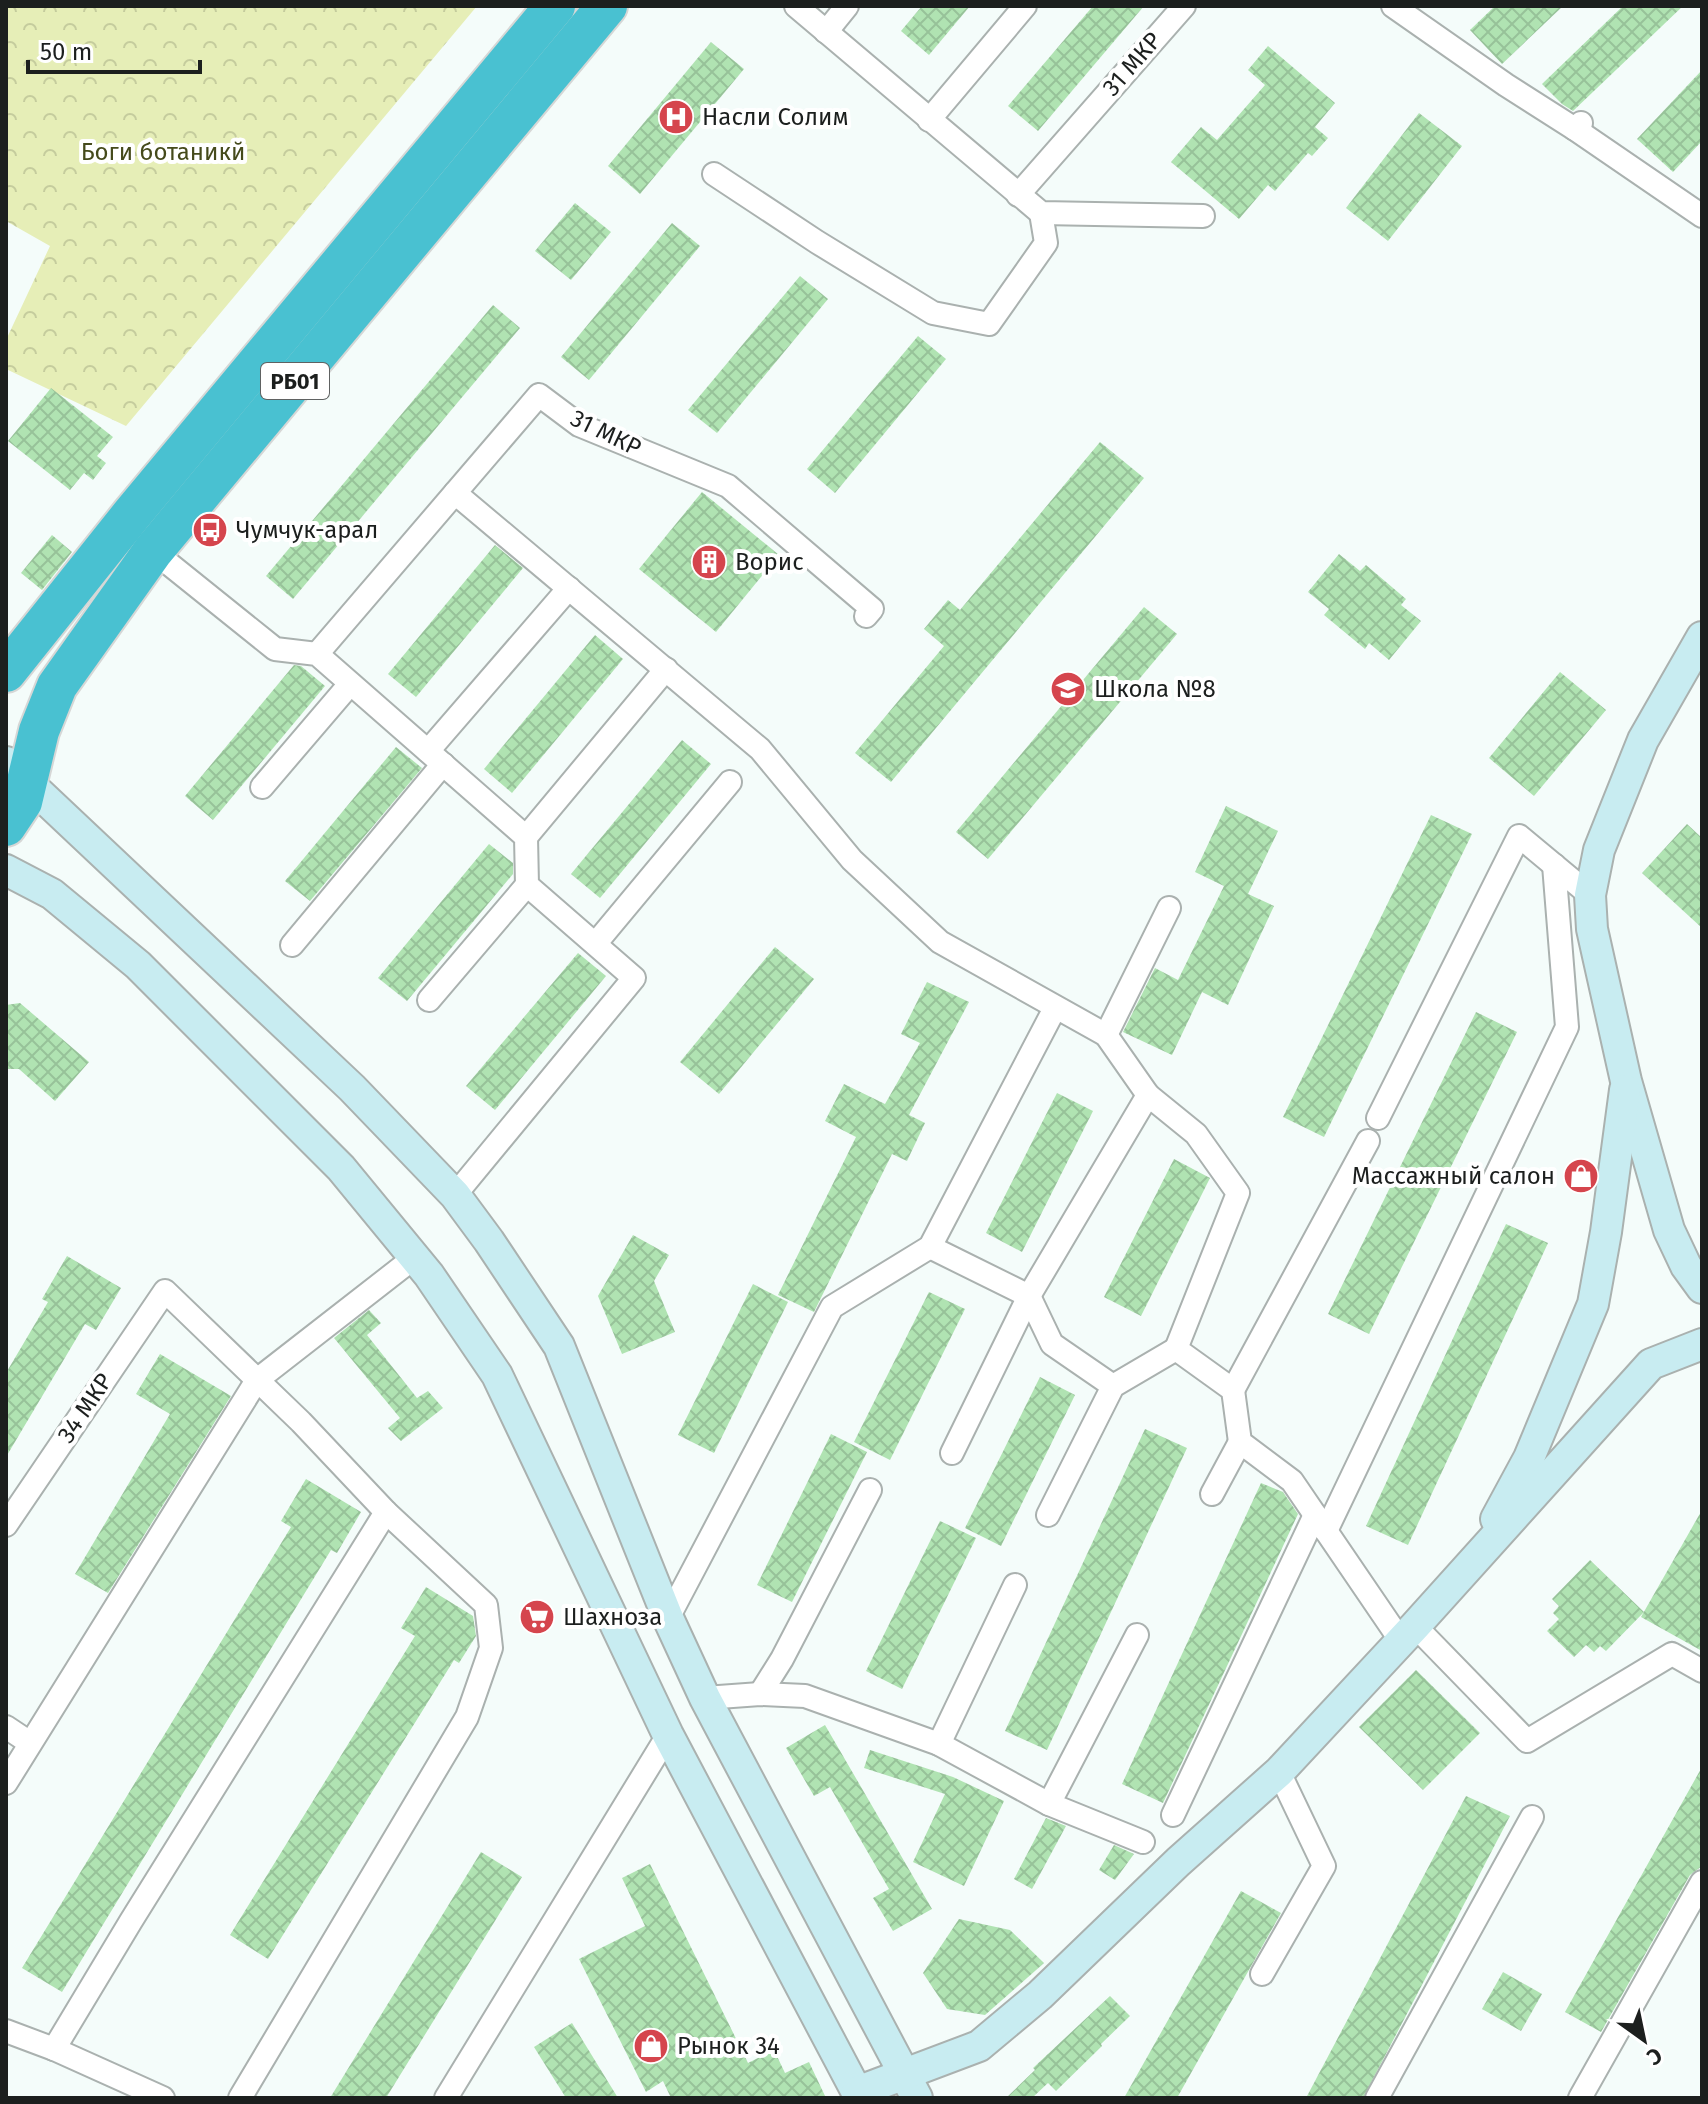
<svg xmlns="http://www.w3.org/2000/svg" width="1708" height="2104" font-family="'Fira Sans',sans-serif">
<style>
.forest{fill:url(#forest-crowns)}
.building{fill:url(#building-cross-hatch)}
.lines{fill:none;stroke-linecap:round;stroke-linejoin:round}
.street-casing{stroke:#aab1af;stroke-width:26}
.secondary-casing{stroke:#aab1af;stroke-width:34}
.highway-casing{stroke:#d6d7d6;stroke-width:44}
.street{stroke:#fff;stroke-width:22}
.secondary{stroke:#c8ecf1;stroke-width:30}
.highway{stroke:#49c1d1;stroke-width:40}
.labels{text-anchor:middle;dominant-baseline:central;stroke-width:8;stroke-linejoin:round;paint-order:stroke}
.shield{fill:#fff;stroke:#606262;stroke-width:2}
.shield-label{font-size:22px;font-weight:bold;fill:#1c1f1e}
.street-label{font-size:24px;fill:#1c1f1e;stroke:#fff}
.poi-label{font-size:24px;fill:#1c1f1e;stroke:#fff;text-anchor:start}
.park-label{font-size:24px;fill:#454a1b;stroke:#fff}
</style>
<defs>
<pattern id="forest-crowns" width="20" height="18" patternUnits="userSpaceOnUse" patternTransform="scale(2)"><rect width="20" height="18" fill="#e6eeb7"/><path d="M2 6a3 3 0 1 1 6 0M12 15a3 3 0 1 1 6 0" fill="none" stroke="#c5cc9d"/></pattern>
<pattern id="building-cross-hatch" width="8" height="8" patternUnits="userSpaceOnUse" patternTransform="scale(2)"><rect width="8" height="8" fill="#b0e3b2"/><path d="M0 0l8 8M0 8l8-8" fill="none" stroke="#97c299"/></pattern>
</defs>
<rect width="100%" height="100%" fill="#f4fcfa"/>
<polygon class="forest" points="6,6 477,6 126,426 6,369 6,340 50,246 6,221"/>
<g class="building">
<polygon points="922,6 970,6 929,55 901,31"/>
<polygon points="1093,6 1144,6 1038,131 1008,106"/>
<polygon points="1495,6 1563,6 1502,64 1470,30"/>
<polygon points="1623,6 1683,6 1573,111 1562,104 1542,84"/>
<polygon points="711,42 744,69 640,194 608,166"/>
<polygon points="1268,46 1335,103 1315,127 1328,138 1312,156 1308,153 1275,191 1268,185 1239,219 1171,162 1201,127 1217,140 1265,85 1248,70"/>
<polygon points="1702,70 1702,141 1673,172 1637,139"/>
<polygon points="1419,113 1462,146 1388,241 1346,208"/>
<polygon points="575,203 611,232 571,280 535,251"/>
<polygon points="672,223 700,246 589,380 561,357"/>
<polygon points="800,276 828,299 717,433 688,410"/>
<polygon points="493,305 520,328 293,599 266,576"/>
<polygon points="918,336 946,359 835,493 807,469"/>
<polygon points="51,388 113,437 97,456 106,463 93,480 84,473 70,490 8,441"/>
<polygon points="1100,442 1144,478 891,782 855,753 944,646 924,629 948,600 960,610"/>
<polygon points="702,492 779,555 716,632 639,569"/>
<polygon points="52,535 72,552 42,590 21,573"/>
<polygon points="495,545 523,568 416,697 388,674"/>
<polygon points="1339,554 1360,571 1366,565 1406,599 1401,605 1421,621 1389,660 1369,643 1365,649 1324,615 1329,609 1308,592"/>
<polygon points="1144,607 1177,634 988,859 956,832"/>
<polygon points="595,635 623,659 512,793 484,769"/>
<polygon points="294,665 301,666 325,686 213,820 185,796"/>
<polygon points="1560,672 1606,710 1534,796 1489,758"/>
<polygon points="682,740 711,764 600,898 571,874"/>
<polygon points="396,747 422,768 310,901 285,881"/>
<polygon points="1226,806 1278,831 1248,894 1274,906 1228,1005 1202,992 1172,1055 1123,1032 1155,968 1178,980 1224,886 1195,872"/>
<polygon points="1431,815 1472,834 1324,1137 1283,1117"/>
<polygon points="1687,824 1702,838 1702,928 1642,873"/>
<polygon points="489,844 513,863 513,874 407,1001 378,978"/>
<polygon points="775,947 814,979 719,1094 680,1062"/>
<polygon points="578,953 606,976 495,1110 466,1086"/>
<polygon points="927,982 969,1002 909,1115 925,1123 907,1161 892,1154 814,1312 778,1295 856,1137 825,1121 844,1084 885,1104 920,1043 901,1034"/>
<polygon points="20,1003 89,1062 55,1101 19,1069 6,1069 6,1005"/>
<polygon points="1476,1012 1517,1032 1369,1334 1328,1314"/>
<polygon points="1057,1093 1093,1111 1022,1252 986,1233"/>
<polygon points="1174,1159 1210,1178 1141,1316 1104,1297"/>
<polygon points="1506,1224 1548,1243 1408,1545 1366,1526"/>
<polygon points="633,1235 669,1255 654,1281 675,1332 622,1354 598,1296"/>
<polygon points="67,1256 121,1288 96,1330 85,1324 6,1457 6,1373 48,1302 42,1299"/>
<polygon points="753,1284 788,1302 714,1453 678,1435"/>
<polygon points="929,1292 965,1309 890,1460 854,1442"/>
<polygon points="369,1310 381,1323 367,1335 417,1398 428,1391 443,1408 401,1441 388,1428 400,1418 334,1338"/>
<polygon points="160,1354 231,1396 108,1593 75,1574 170,1414 136,1394"/>
<polygon points="1040,1377 1075,1395 1001,1546 965,1528"/>
<polygon points="1145,1429 1187,1448 1047,1750 1005,1731"/>
<polygon points="831,1434 867,1452 792,1602 757,1585"/>
<polygon points="306,1479 361,1512 337,1553 331,1550 62,1992 22,1968 291,1527 281,1521"/>
<polygon points="1261,1483 1283,1492 1298,1514 1163,1803 1122,1784"/>
<polygon points="1702,1510 1702,1651 1641,1617"/>
<polygon points="940,1521 976,1538 902,1689 866,1671"/>
<polygon points="1590,1560 1644,1612 1606,1651 1600,1646 1594,1652 1586,1645 1574,1657 1547,1631 1559,1619 1553,1613 1559,1606 1552,1599"/>
<polygon points="426,1587 473,1616 476,1636 459,1663 454,1660 268,1959 230,1935 415,1636 401,1628"/>
<polygon points="1416,1670 1480,1733 1423,1790 1359,1727"/>
<polygon points="825,1725 932,1909 893,1931 873,1898 889,1889 830,1787 814,1796 786,1748"/>
<polygon points="870,1750 953,1777 1004,1801 964,1886 913,1862 945,1794 864,1768"/>
<polygon points="1702,1767 1702,1866 1690,1875 1601,2032 1565,2012"/>
<polygon points="1466,1796 1510,1816 1363,2098 1306,2098"/>
<polygon points="1046,1818 1066,1826 1032,1889 1014,1879"/>
<polygon points="1114,1845 1134,1854 1115,1880 1099,1870"/>
<polygon points="481,1852 522,1877 386,2098 330,2098"/>
<polygon points="650,1864 748,2063 774,2050 785,2073 809,2062 826,2098 671,2098 663,2081 646,2092 579,1959 645,1926 622,1878"/>
<polygon points="1241,1891 1281,1913 1177,2098 1124,2098"/>
<polygon points="959,1919 1010,1930 1044,1963 985,2015 947,2009 923,1973"/>
<polygon points="1503,1972 1542,1994 1521,2031 1482,2009"/>
<polygon points="1110,1996 1130,2016 1101,2044 1102,2046 1056,2091 1048,2083 1032,2098 1006,2098 1035,2070 1033,2068"/>
<polygon points="572,2023 618,2098 566,2098 534,2047"/>
</g>
<g class="lines">
<defs>
<g id="street">
<polyline points="796,6 1041,213 1203,216"/>
<polyline points="1393,6 1506,85 1575,129 1581,123"/>
<polyline points="826,32 847,6"/>
<polyline points="929,120 1025,6"/>
<polyline points="1575,129 1702,216"/>
<polyline points="714,174 817,242 933,313 989,324 1046,243 1041,213"/>
<polyline points="1018,195 1184,6"/>
<polyline points="455,493 760,749 852,860 940,942 1106,1035 1148,1095 1196,1134 1238,1193 1176,1349 1233,1390 1240,1442 1292,1481 1401,1641"/>
<polyline points="153,551 275,649 317,654 526,837 527,885 634,978 455,1195"/>
<polyline points="317,654 539,395 579,425 728,486 872,609 866,616"/>
<polyline points="428,751 569,588"/>
<polyline points="262,787 350,684"/>
<polyline points="526,837 666,669"/>
<polyline points="596,943 730,782"/>
<polyline points="292,945 443,764"/>
<polyline points="429,1000 527,885"/>
<polyline points="1106,1035 1169,908"/>
<polyline points="1378,1118 1519,836 1590,895"/>
<polyline points="930,1247 1029,1296 1052,1344 1113,1386"/>
<polyline points="1233,1390 1368,1141"/>
<polyline points="952,1453 1029,1296 1148,1095"/>
<polyline points="1212,1494 1240,1442"/>
<polyline points="1048,1515 1113,1386 1176,1349"/>
<polyline points="6,1525 165,1291 301,1422 386,1512 486,1605 491,1648 467,1717 240,2098"/>
<polyline points="1326,1531 1567,1027 1554,865"/>
<polyline points="668,1618 832,1307 930,1247 1055,1008"/>
<polyline points="1415,1626 1527,1741 1672,1654 1702,1671"/>
<polyline points="760,1694 782,1659 870,1490"/>
<polyline points="705,1698 760,1694 805,1696 939,1744 1015,1585"/>
<polyline points="6,1727 30,1743"/>
<polyline points="939,1744 1049,1804 1143,1842"/>
<polyline points="6,1783 257,1380 415,1257"/>
<polyline points="1049,1804 1137,1635"/>
<polyline points="1173,1815 1315,1515"/>
<polyline points="1262,1974 1324,1866 1279,1772"/>
<polyline points="6,2031 54,2049 163,2098"/>
<polyline points="54,2049 131,1921 386,1512"/>
<polyline points="446,2098 668,1735"/>
<polyline points="1377,2098 1532,1817"/>
<polyline points="1580,2098 1702,1882"/>
</g>
<g id="secondary">
<polyline points="1702,637 1643,740 1599,850 1590,895 1592,929 1626,1081 1669,1230 1686,1266 1702,1288"/>
<polyline points="6,762 352,1088 455,1195 489,1241 559,1346 668,1618 705,1698 917,2098"/>
<polyline points="6,870 52,894 138,965 341,1168 429,1275 497,1375 668,1735 860,2098"/>
<polyline points="1496,1519 1529,1458 1593,1304 1606,1232 1625,1090"/>
<polyline points="857,2092 979,2046 1040,1995 1178,1862 1279,1772 1415,1626 1651,1364 1702,1344"/>
</g>
<g id="highway">
<polyline points="6,672 132,514 555,6"/>
<polyline points="6,826 22,802 39,731 57,686 153,551 607,6"/>
</g>
</defs>
<use href="#street" class="street-casing"/>
<use href="#secondary" class="secondary-casing"/>
<use href="#highway" class="highway-casing"/>
<use href="#street" class="street"/>
<use href="#secondary" class="secondary"/>
<use href="#highway" class="highway"/>
</g>
<defs>
<symbol id="hospital-disc" viewBox="-11 -11 22 22"><circle r="9.5" fill="#d5454d" stroke="#fff"/><path d="M-5-5h3v3.5h4V-5h3V5h-3V1.5h-4V5h-3Z" fill="#fff"/></symbol>
<symbol id="bus-disc" viewBox="-11 -11 22 22"><circle r="9.5" fill="#d5454d" stroke="#fff"/><path d="M-5-6H5V4H4V6H2V4H-2V6H-4V4H-5ZM-3.5-4V0h7V-4ZM-3.5 1.2v1.5H-2V1.2ZM2 1.2v1.5H3.5V1.2Z" fill="#fff"/></symbol>
<symbol id="building-disc" viewBox="-11 -11 22 22"><circle r="9.5" fill="#d5454d" stroke="#fff"/><path d="M-4-6H4V6H1V3H-1V6H-4ZM-2.5-4.3h1.7v1.8h-1.7ZM.8-4.3h1.7v1.8H.8ZM-2.5-1h1.7V.8h-1.7ZM.8-1h1.7V.8H.8Z" fill="#fff"/></symbol>
<symbol id="school-disc" viewBox="-11 -11 22 22"><circle r="9.5" fill="#d5454d" stroke="#fff"/><path d="M0-5L7-2L0 1L-7-2ZM-4 1L0 2.5L4 1V4Q0 6-4 4Z" fill="#fff"/></symbol>
<symbol id="shop-disc" viewBox="-11 -11 22 22"><circle r="9.5" fill="#d5454d" stroke="#fff"/><path d="M-5-2.5h2.3a2.7 3.5 0 0 1 5.4 0H5L5.5 6h-11ZM-1.5-2.5h3a1.5 2.3 0 0 0-3 0Z" fill="#fff"/></symbol>
<symbol id="supermarket-disc" viewBox="-11 -11 22 22"><circle r="9.5" fill="#d5454d" stroke="#fff"/><path d="M-6-5.5h2.5l.6 2H6L4.5 2H-2.5L-4.4-4H-6ZM-1.5 3.2a1.3 1.3 0 1 0 .1 0ZM3 3.2a1.3 1.3 0 1 0 .1 0Z" fill="#fff"/></symbol>
</defs>
<g fill-rule="evenodd">
<use href="#hospital-disc" x="656" y="97" width="40" height="40"/>
<use href="#bus-disc" x="190" y="510" width="40" height="40"/>
<use href="#building-disc" x="689" y="542" width="40" height="40"/>
<use href="#school-disc" x="1048" y="669" width="40" height="40"/>
<use href="#shop-disc" x="1561" y="1156" width="40" height="40"/>
<use href="#supermarket-disc" x="517" y="1597" width="40" height="40"/>
<use href="#shop-disc" x="631" y="2026" width="40" height="40"/>
</g>
<g class="labels">
<rect class="shield" x="261" y="363" width="68" height="36" rx="6"/>
<g class="shield-label">
<text x="295" y="381">РБ01</text>
</g>
<g class="street-label">
<text transform="translate(1132 64) rotate(-49)">31 МКР</text>
<text transform="translate(606 433) rotate(26)">31 МКР</text>
<text transform="translate(85 1408) rotate(-56)">34 МКР</text>
</g>
<g class="poi-label">
<text x="702" y="117">Насли Солим</text>
<text x="236" y="530">Чумчук-арал</text>
<text x="735" y="562">Ворис</text>
<text x="1094" y="689">Школа №8</text>
<text x="1555" y="1176" text-anchor="end">Массажный салон</text>
<text x="563" y="1617">Шахноза</text>
<text x="677" y="2046">Рынок 34</text>
</g>
<g class="park-label">
<text x="163" y="152">Боги ботаникй</text>
</g>
</g>
<rect width="1708" height="2104" fill="none" stroke="#1c1f1e" stroke-width="16"/>
<g transform="translate(1644 2040) rotate(147)" stroke="#ffffff" stroke-width="6" paint-order="stroke">
<path d="M0-6L14 30L0 20L-14 30Z" fill="#1c1f1e"/>
<text y="-12" font-size="22" font-weight="bold" text-anchor="middle" fill="#1c1f1e">С</text>
</g>
<path d="M28 60v12h172v-12" fill="none" stroke="#1c1f1e" stroke-width="4"/>
<text x="40" y="60" font-size="24" fill="#1c1f1e" stroke="#ffffff" stroke-width="6" paint-order="stroke">50 m</text>
</svg>
